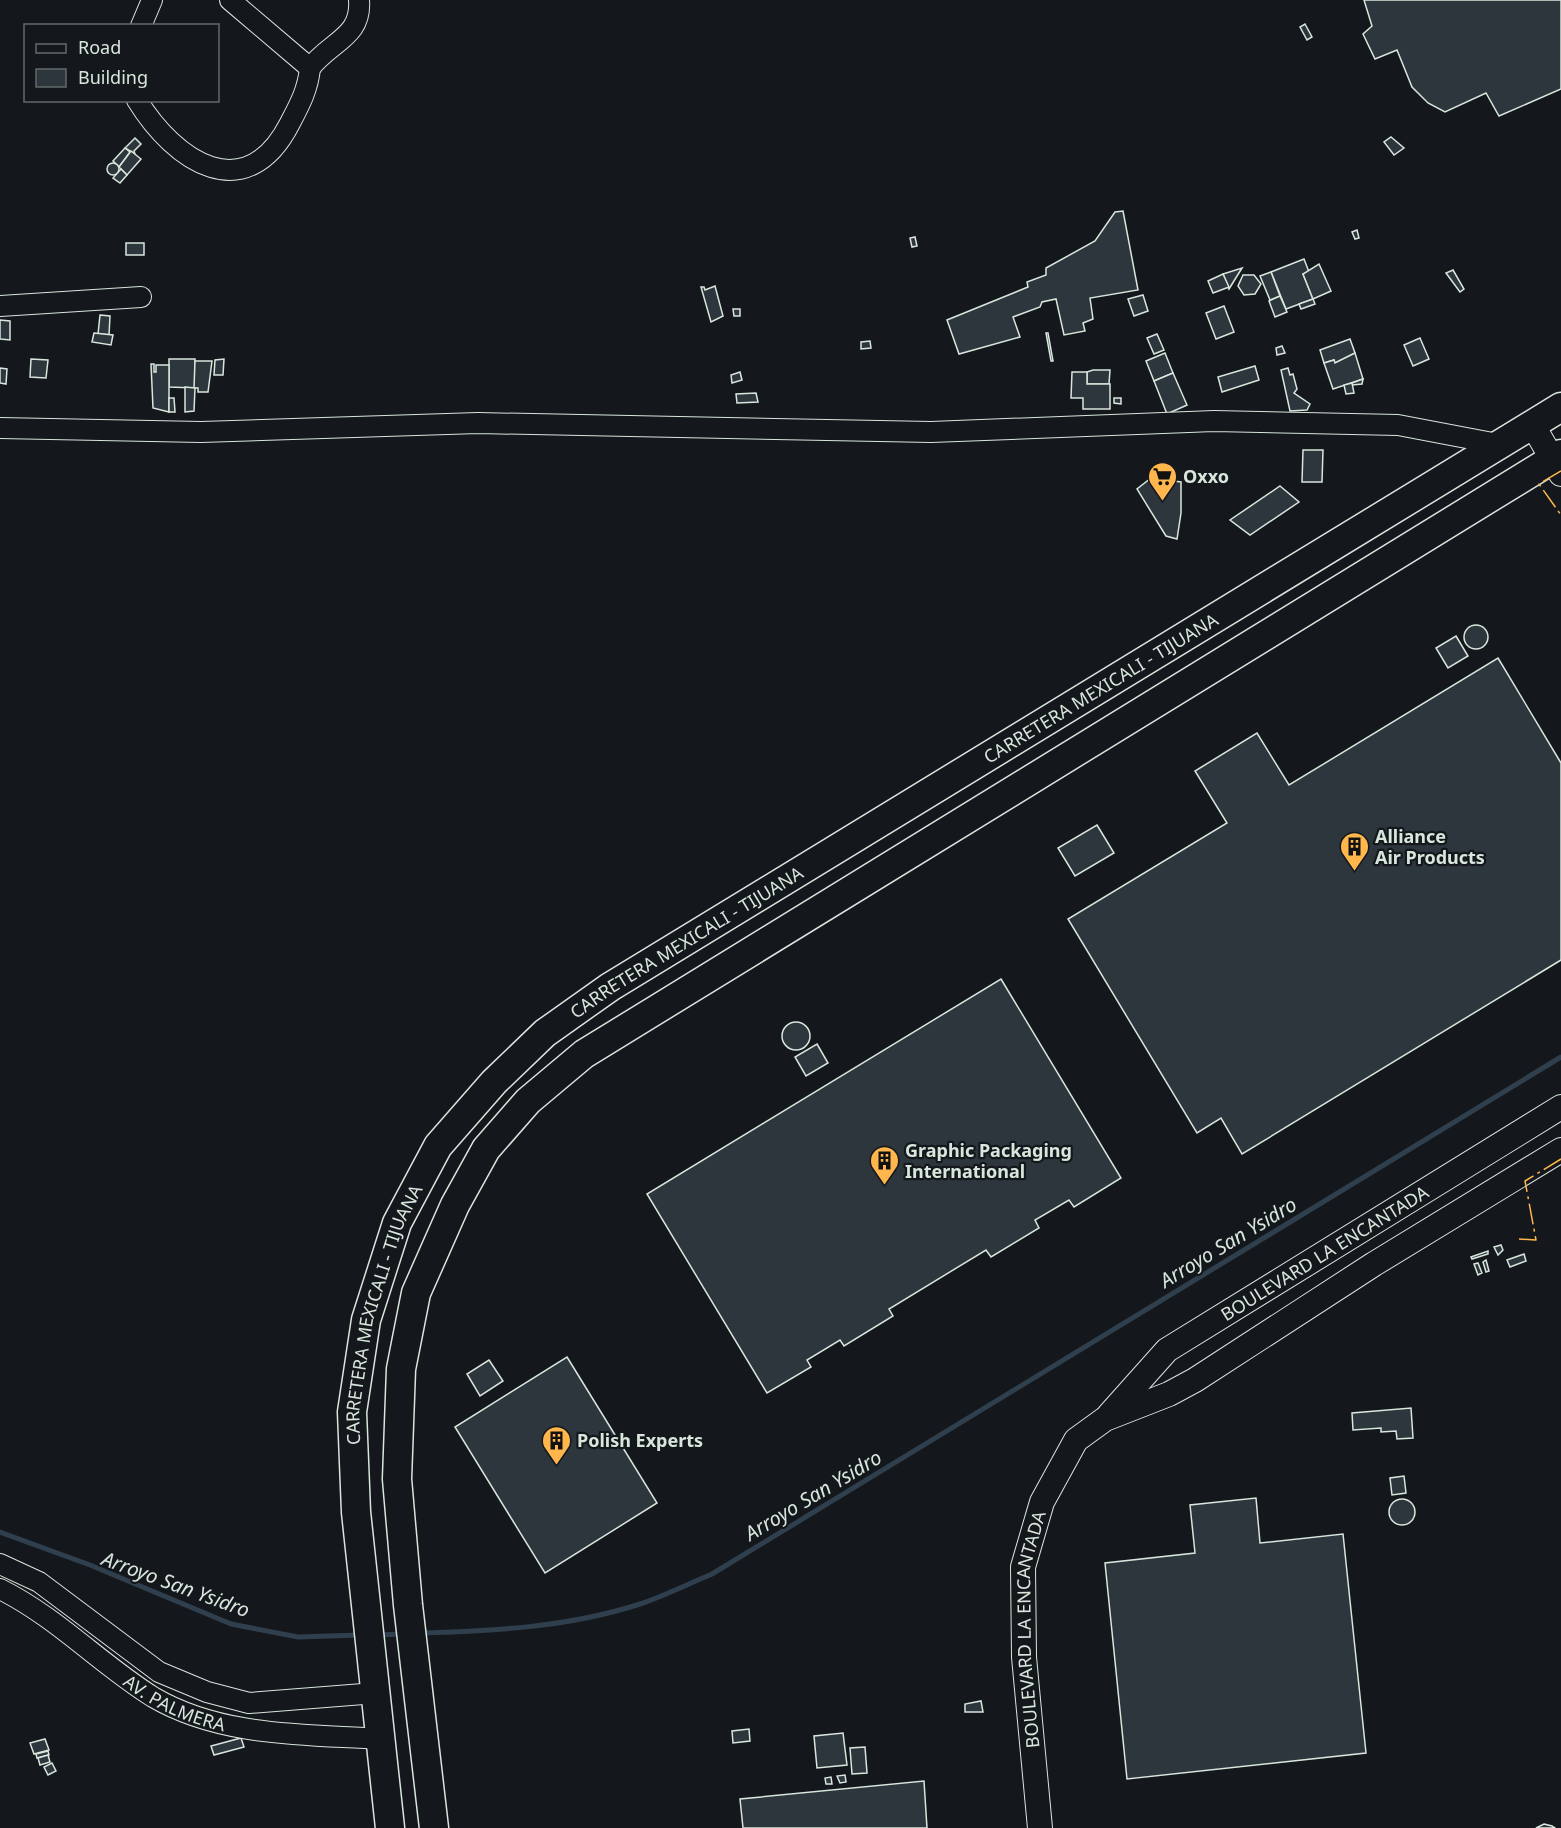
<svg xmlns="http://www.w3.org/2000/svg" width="1561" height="1828" font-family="'Noto Sans',sans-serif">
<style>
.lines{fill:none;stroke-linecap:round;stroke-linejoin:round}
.stream{stroke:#2f3f4d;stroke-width:5}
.building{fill:#2c363c;stroke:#d8e6dc;stroke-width:1.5}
.minor-casing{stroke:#d8e6dc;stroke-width:22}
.major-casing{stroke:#d8e6dc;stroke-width:26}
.highway-casing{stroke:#d8e6dc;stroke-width:31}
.minor{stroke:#14181c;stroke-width:20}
.major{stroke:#14181c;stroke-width:24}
.highway{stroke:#14181c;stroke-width:28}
.power{stroke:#ffb74d;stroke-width:1.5;stroke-dasharray:21 4.5 3 4.5;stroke-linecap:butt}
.labels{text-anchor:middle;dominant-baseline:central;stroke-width:4.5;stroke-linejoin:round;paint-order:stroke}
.poi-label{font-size:18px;font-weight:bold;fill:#d8e6dc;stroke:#14181c;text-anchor:start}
.street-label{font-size:18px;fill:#d8e6dc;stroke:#14181c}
.water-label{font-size:20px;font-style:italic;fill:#d8e6dc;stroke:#14181c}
</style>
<rect width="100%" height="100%" fill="#14181c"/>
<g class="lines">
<g class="stream">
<polyline points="0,1532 90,1565 231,1624 298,1637 360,1635"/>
<path d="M421,1633C494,1631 569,1627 640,1604C664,1596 688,1584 712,1574L1561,1057"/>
<polyline points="379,1635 402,1634"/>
</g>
</g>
<g class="building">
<polygon points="1364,0 1561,0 1561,89 1499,116 1486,93 1445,112 1428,103 1412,87 1397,50 1375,59 1363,34 1372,26"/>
<polygon points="1305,24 1312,37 1307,40 1300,27"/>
<polygon points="1391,137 1404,148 1394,155 1384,142"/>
<polygon points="135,138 141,144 134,151 135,154 125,148"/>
<polygon points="125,148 130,152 119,167 113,161"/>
<polygon points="131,151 141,159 127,175 119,167"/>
<circle cx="113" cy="169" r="6"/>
<polygon points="121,169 127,175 120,183 113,178"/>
<polygon points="1123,211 1138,290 1090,298 1093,319 1083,323 1085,331 1064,335 1056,299 1042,302 1040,307 1013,317 1020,337 959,354 947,320 1028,287 1027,282 1046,275 1046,268 1095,241 1115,212"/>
<polygon points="1357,230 1359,238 1355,239 1352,232"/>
<polygon points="915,237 917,246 912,247 910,238"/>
<rect x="126" y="243" width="18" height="12"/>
<polygon points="1304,259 1309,272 1303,274 1313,299 1286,309 1271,272"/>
<polygon points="1319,264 1331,291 1313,299 1303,274"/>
<polygon points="1242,268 1229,289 1223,274"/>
<polygon points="1453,270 1464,289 1460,292 1446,273"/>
<polygon points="1271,272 1280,296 1270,300 1260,276"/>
<polygon points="1223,274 1229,287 1213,293 1208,281"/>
<polygon points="1243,275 1254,275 1261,284 1255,294 1244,295 1238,286"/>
<polygon points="715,286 723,316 711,322 701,287 704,287 705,290"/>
<polygon points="1143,295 1148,311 1134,316 1128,299"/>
<polygon points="1280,296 1287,312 1275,317 1269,301"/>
<polygon points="1313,299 1315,304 1301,309 1299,304"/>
<polygon points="1224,306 1234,332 1216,339 1206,313"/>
<polygon points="733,309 740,309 740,316 734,316"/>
<polygon points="100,315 110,316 109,335 98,334"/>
<polygon points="0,320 10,321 10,340 0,339"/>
<polygon points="94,333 113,335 111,345 92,342"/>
<polygon points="1046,333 1048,333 1053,361 1051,361"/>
<polygon points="1157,334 1164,350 1154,354 1147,338"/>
<polygon points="1420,338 1429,359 1413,366 1404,345"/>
<polygon points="1350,339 1355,353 1335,363 1334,360 1324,363 1320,350"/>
<polygon points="870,341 871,348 861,349 861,342"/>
<polygon points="1282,346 1285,353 1277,355 1276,348"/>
<polygon points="1165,353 1173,373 1154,381 1146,361"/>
<polygon points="1355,353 1363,379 1333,389 1324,363 1334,360 1335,363"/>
<polygon points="31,359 48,360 46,378 30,377"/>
<polygon points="169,359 195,359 195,388 169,387"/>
<polygon points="224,359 223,375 214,375 215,360"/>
<polygon points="195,361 212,361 208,392 198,392 198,388 194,388"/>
<polygon points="151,364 154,364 154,372 156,372 156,365 169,365 169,412 153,408"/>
<polygon points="1255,366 1259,380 1222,392 1218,377"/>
<polygon points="0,368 7,369 6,384 0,383"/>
<polygon points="1288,368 1290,375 1293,374 1297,389 1294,393 1310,404 1307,410 1290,411 1281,370"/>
<polygon points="1093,370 1110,370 1109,384 1087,384 1087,372"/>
<polygon points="740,372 742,380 732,383 731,375"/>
<polygon points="1072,372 1087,372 1087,384 1110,384 1110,409 1083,409 1083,398 1071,398"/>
<polygon points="1173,373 1187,405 1167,414 1154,381"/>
<polygon points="1363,379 1362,384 1352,385 1352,383"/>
<polygon points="1352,383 1354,393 1346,394 1344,385"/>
<polygon points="185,387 195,388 194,411 185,412"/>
<polygon points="756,393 758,402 737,403 736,394"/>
<polygon points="169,398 174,398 175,412 169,412"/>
<polygon points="1114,398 1121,398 1121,404 1114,403"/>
<polygon points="1303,450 1323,450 1322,482 1302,482"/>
<polygon points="1151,478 1181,482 1181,513 1177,539 1166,536 1137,489"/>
<polygon points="1280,486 1299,502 1250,535 1230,520"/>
<circle cx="1476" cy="637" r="12"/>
<polygon points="1456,636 1468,656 1448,668 1436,648"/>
<polygon points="1498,658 1561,763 1561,960 1242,1154 1221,1118 1197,1133 1068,919 1227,823 1195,771 1257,733 1289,785"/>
<polygon points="1097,825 1114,853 1075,876 1058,848"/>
<polygon points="1001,979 1121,1178 1074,1207 1069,1200 1035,1220 1039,1228 991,1257 986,1250 889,1309 893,1316 844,1346 840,1340 807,1360 811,1367 767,1393 647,1194"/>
<circle cx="796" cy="1036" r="14"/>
<polygon points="817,1044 828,1063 806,1076 795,1057"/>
<polygon points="1501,1245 1503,1250 1498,1255 1494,1247"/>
<polygon points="1488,1251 1488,1254 1472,1259 1471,1257"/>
<polygon points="1524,1254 1526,1261 1510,1267 1507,1260"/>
<polygon points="1486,1260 1489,1271 1486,1272 1483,1262"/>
<polygon points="1478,1263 1482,1273 1478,1275 1474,1264"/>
<polygon points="567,1357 657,1503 545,1573 455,1427"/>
<polygon points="489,1360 503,1381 480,1396 467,1374"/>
<polygon points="1411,1408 1413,1438 1397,1439 1396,1431 1381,1432 1381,1428 1353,1430 1352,1413"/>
<polygon points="1404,1476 1406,1493 1392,1495 1390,1478"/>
<polygon points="1256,1498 1260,1543 1343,1534 1366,1753 1127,1779 1105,1563 1195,1553 1190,1505"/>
<circle cx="1402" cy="1512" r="13"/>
<polygon points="981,1701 983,1712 965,1712 965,1704"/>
<polygon points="749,1729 750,1741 733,1743 732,1731"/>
<polygon points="843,1733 847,1765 817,1768 814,1736"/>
<polygon points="241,1738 244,1747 214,1755 211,1746"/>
<polygon points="45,1739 49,1750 34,1754 30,1743"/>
<polygon points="865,1747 867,1773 852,1774 850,1748"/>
<polygon points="48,1751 49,1755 37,1758 36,1754"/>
<polygon points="48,1755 50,1762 40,1765 38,1758"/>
<polygon points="52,1763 56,1771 48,1775 44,1767"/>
<polygon points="845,1775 846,1782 840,1783 837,1776"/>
<polygon points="831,1777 832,1784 826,1784 825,1778"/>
<polygon points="924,1781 927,1828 743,1828 740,1799"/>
<polygon points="1544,1824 1552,1826 1555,1828 1536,1828"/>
</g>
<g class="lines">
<defs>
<g id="minor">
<polyline points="230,0 310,68"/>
<polyline points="141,26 152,0"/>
<path d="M310,68C331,41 362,37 359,0"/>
<path d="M137,100C175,162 246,209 290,123C300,104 308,89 310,68"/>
<polyline points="0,306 141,297"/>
<polyline points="0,428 201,432 478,423 931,432 1214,421 1398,425 1498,444"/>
<polyline points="0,1564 39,1582 159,1672 207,1692 249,1703 376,1693"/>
<path id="s1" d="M0,1589C58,1618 100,1664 153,1697C221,1737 304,1734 380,1739"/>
</g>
<g id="major">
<polyline points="1532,424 1561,474"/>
<path id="s2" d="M1109,1415L1167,1350L1561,1107"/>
<path id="s3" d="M1040,1828L1024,1657L1023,1567L1042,1502L1076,1440L1105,1419L1169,1394L1195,1380L1374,1264L1561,1150"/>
</g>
<g id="highway">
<path id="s4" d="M390,1828L356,1512L352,1412L366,1320L397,1223L438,1146L494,1082L545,1033L610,987L1561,407"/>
<polyline points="434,1828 408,1605 397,1479 401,1369 416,1293 455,1205 486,1149 528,1101 584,1054 1561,454"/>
</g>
</defs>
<use href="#minor" class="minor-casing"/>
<use href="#major" class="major-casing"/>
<use href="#highway" class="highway-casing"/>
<use href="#minor" class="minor"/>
<use href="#major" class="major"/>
<use href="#highway" class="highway"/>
<g class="power">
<polyline points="1561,471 1539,484 1561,515"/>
<polyline points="1519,1239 1536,1240 1525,1181 1561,1159"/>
</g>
</g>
<defs>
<symbol id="supermarket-pin" viewBox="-11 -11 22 30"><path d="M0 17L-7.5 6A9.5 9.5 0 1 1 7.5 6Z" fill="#ffb74d" stroke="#14181c"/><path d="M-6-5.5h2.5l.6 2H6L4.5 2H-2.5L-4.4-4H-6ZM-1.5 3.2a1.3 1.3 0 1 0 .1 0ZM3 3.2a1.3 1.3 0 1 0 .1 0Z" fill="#111"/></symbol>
<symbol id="building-pin" viewBox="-11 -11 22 30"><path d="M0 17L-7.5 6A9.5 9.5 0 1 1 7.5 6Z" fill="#ffb74d" stroke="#14181c"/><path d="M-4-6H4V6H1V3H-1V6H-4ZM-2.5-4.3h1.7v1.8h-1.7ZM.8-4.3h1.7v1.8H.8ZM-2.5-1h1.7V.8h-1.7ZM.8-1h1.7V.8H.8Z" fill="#111"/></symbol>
</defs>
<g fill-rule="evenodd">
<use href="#supermarket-pin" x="1146" y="460" width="33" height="45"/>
<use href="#building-pin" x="1338" y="830" width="33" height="45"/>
<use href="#building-pin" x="868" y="1144" width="33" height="45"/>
<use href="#building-pin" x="540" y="1424" width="33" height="45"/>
</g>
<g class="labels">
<g class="poi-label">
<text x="1183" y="476">Oxxo</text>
<text x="1375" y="836">Alliance<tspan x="1375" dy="21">Air Products</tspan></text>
<text x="905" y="1150">Graphic Packaging<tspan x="905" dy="21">International</tspan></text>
<text x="577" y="1440">Polish Experts</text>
</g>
<g class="street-label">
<text stroke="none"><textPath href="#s4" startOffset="1510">CARRETERA MEXICALI - TIJUANA</textPath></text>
<text stroke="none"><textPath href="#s4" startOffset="1024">CARRETERA MEXICALI - TIJUANA</textPath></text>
<text stroke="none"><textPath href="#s2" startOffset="272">BOULEVARD LA ENCANTADA</textPath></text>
<text stroke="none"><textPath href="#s4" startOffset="520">CARRETERA MEXICALI - TIJUANA</textPath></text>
<text stroke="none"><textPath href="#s3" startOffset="200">BOULEVARD LA ENCANTADA</textPath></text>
<text stroke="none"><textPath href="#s1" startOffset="210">AV. PALMERA</textPath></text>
</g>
<g class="water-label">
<text transform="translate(1228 1242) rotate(-31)">Arroyo San Ysidro</text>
<text transform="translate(813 1495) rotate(-31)">Arroyo San Ysidro</text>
<text transform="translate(176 1584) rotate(20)">Arroyo San Ysidro</text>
</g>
</g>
<rect x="24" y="24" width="195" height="78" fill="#14181c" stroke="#626a69" stroke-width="1.5"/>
<rect x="36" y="44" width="30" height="9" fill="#14181c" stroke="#626a69" stroke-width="1.5"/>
<text x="78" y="54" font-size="18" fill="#d8e6dc">Road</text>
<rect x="36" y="69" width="30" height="18" fill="#2c363c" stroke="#626a69" stroke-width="1.5"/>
<text x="78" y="84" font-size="18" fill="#d8e6dc">Building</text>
</svg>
